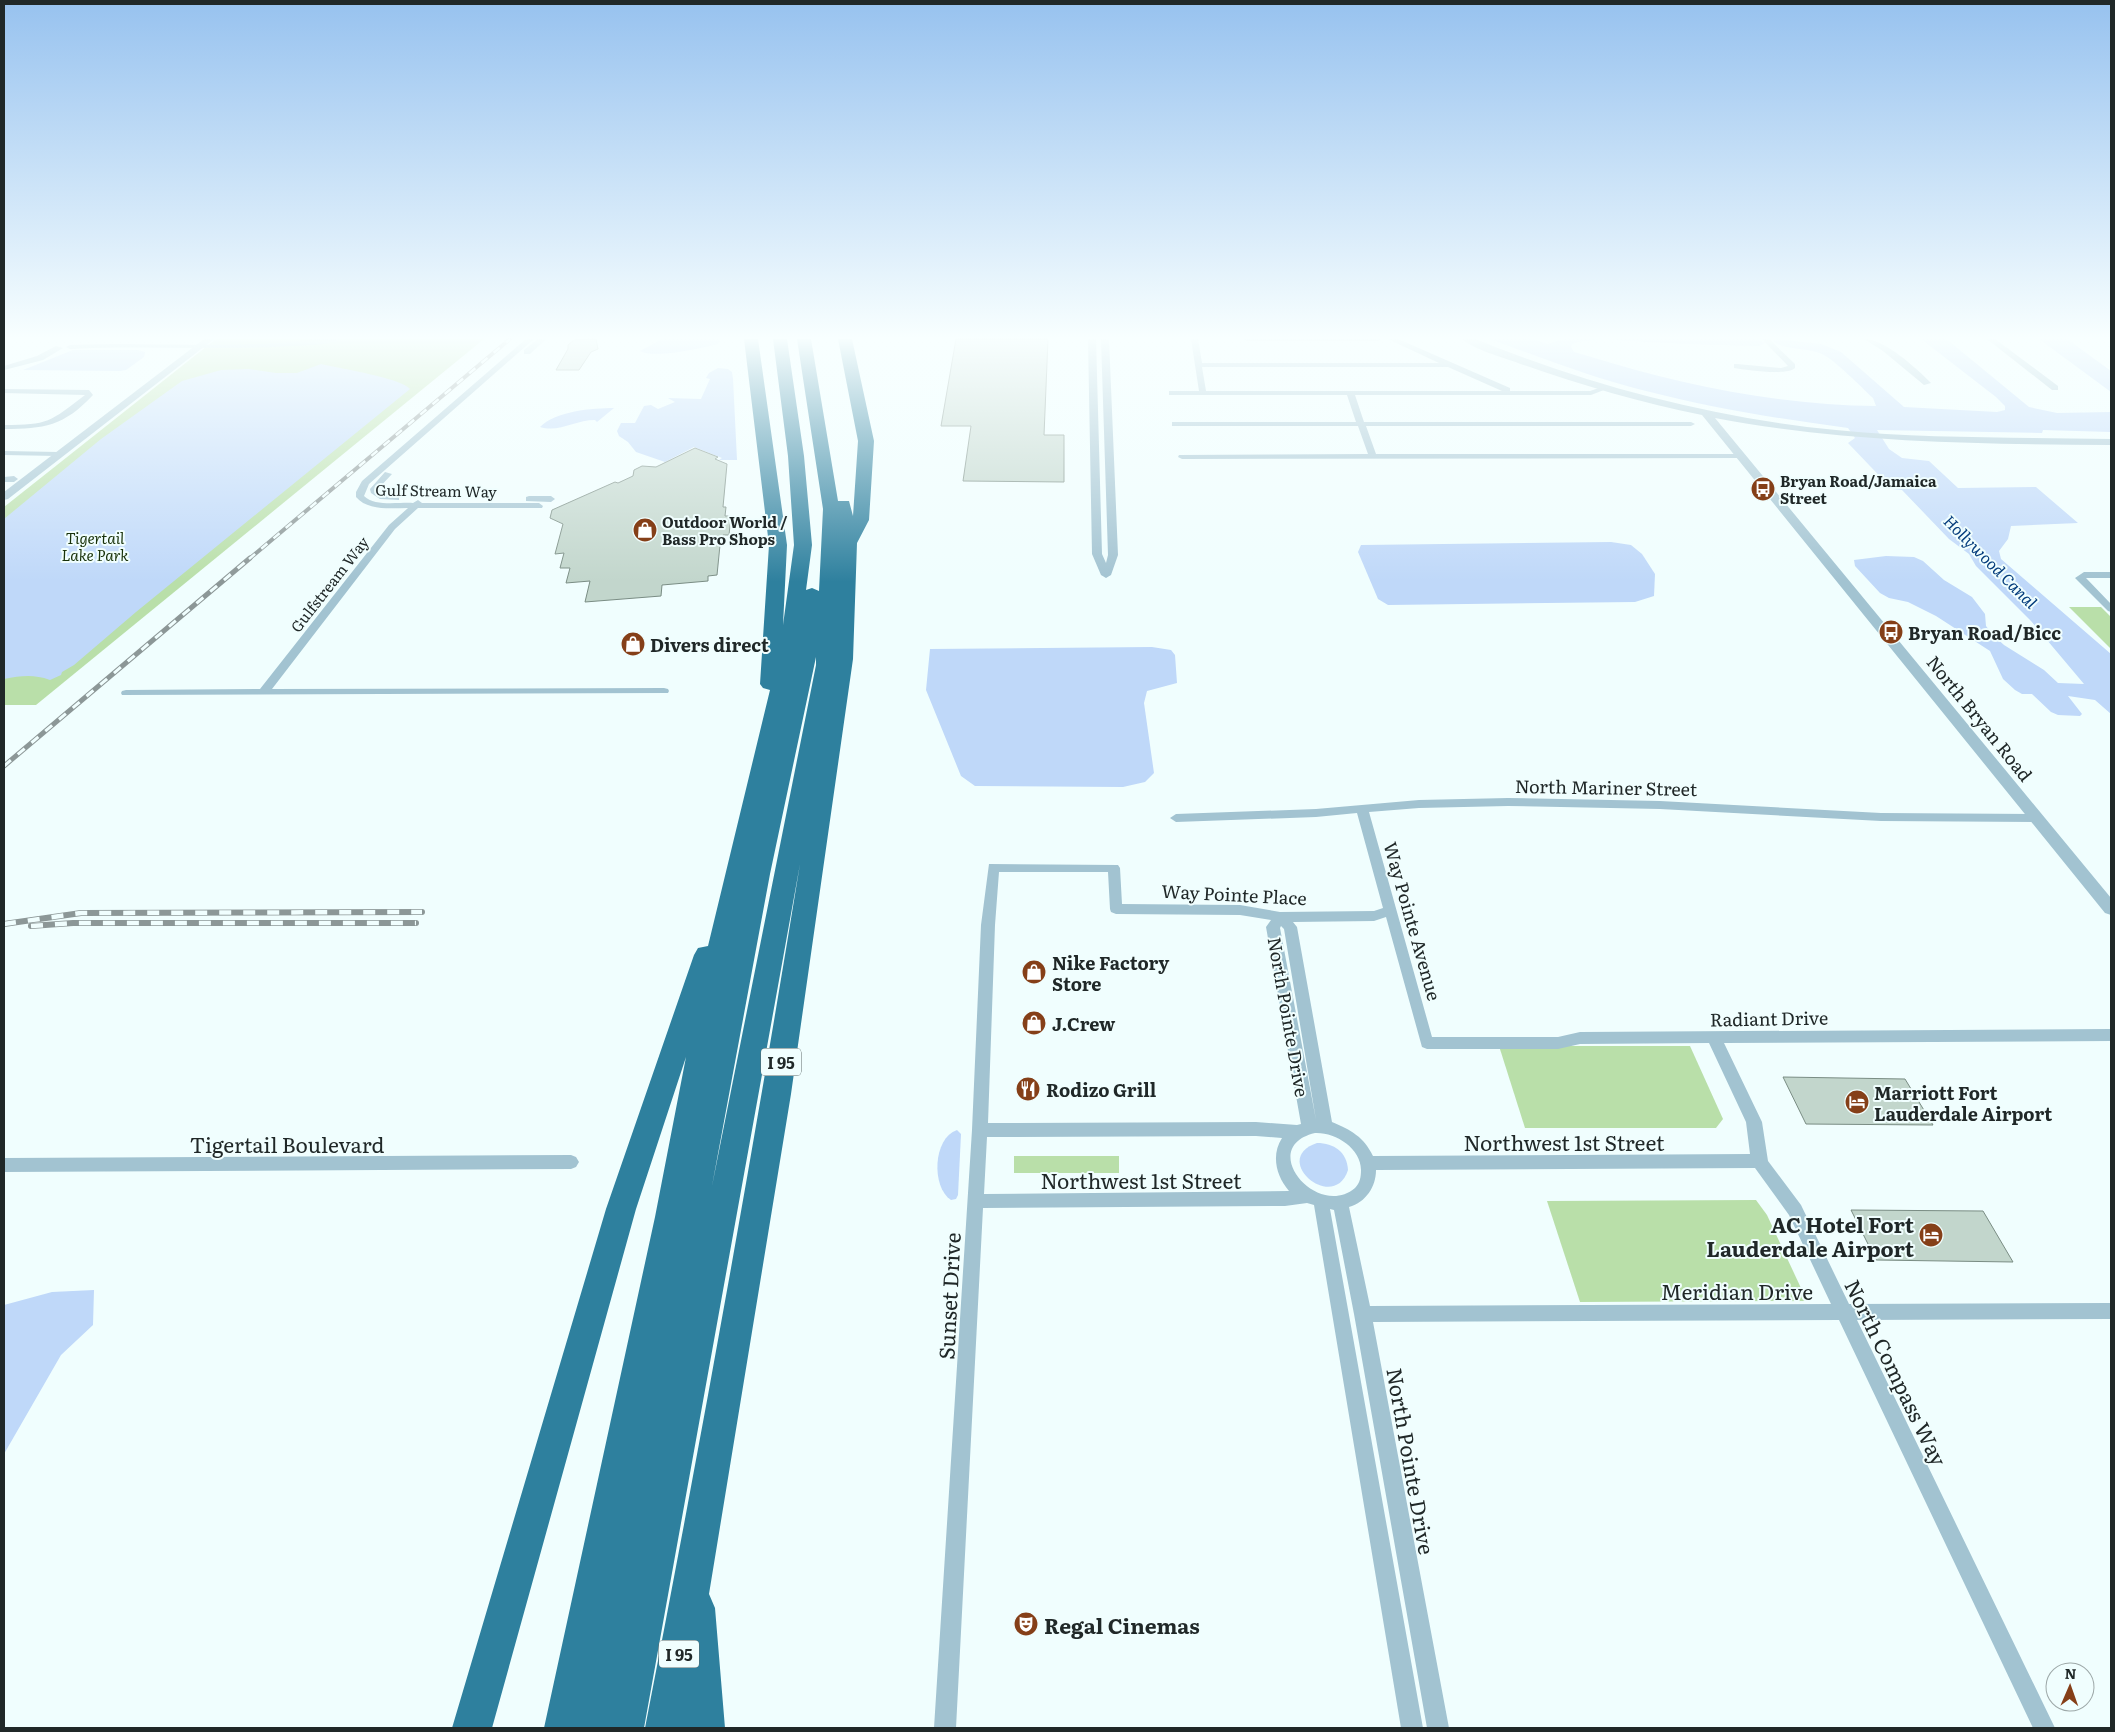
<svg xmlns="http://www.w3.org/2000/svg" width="2115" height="1732" font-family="Literata,serif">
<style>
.green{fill:#b9dfa9}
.water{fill:#bfd8f9}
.building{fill:#c2d6cc;stroke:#7a8d84}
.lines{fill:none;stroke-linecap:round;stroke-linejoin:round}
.minor{fill:#a2c3d1;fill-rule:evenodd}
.tertiary{fill:#a2c3d1;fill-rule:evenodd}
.motorway{fill:#2e809e;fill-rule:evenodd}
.rail-far2-casing{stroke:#8c9797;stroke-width:4}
.rail-far1-casing{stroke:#8c9797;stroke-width:5}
.rail-casing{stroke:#8c9797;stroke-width:6}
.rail-far2{stroke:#f0fefe;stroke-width:2.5;stroke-dasharray:8;stroke-linecap:butt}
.rail-far1{stroke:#f0fefe;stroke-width:3;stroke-dasharray:9;stroke-linecap:butt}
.rail{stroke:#f0fefe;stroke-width:4.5;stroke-dasharray:12;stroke-linecap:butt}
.labels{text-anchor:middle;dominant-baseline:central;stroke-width:4;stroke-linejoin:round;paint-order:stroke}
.far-poi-label{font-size:15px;font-weight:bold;fill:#202828;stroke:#f0fefe;text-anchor:start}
.far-street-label{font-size:15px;fill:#202828;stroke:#f0fefe}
.far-park-label{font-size:15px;font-style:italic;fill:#18320a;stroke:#f0fefe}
.far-water-label{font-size:16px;font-style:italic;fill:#063e7d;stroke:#f0fefe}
.shield{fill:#f0fefe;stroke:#5e6868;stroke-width:1}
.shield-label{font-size:16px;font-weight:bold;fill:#202828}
.poi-label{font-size:18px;font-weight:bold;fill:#202828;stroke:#f0fefe;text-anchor:start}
.street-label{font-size:18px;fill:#202828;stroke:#f0fefe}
.near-street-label{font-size:21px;fill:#202828;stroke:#f0fefe}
.near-poi-label{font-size:21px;font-weight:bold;fill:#202828;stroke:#f0fefe;text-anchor:end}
</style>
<rect width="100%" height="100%" fill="#f0fefe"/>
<g class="green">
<polygon points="216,339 484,339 36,705 4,705 4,507"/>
<polygon points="2069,607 2101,607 2111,617 2111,649"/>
<polygon points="1499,1046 1690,1046 1723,1119 1716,1128 1525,1128"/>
<rect x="1014" y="1156" width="105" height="17"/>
<polygon points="1756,1200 1767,1215 1807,1301 1580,1302 1547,1201"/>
</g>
<g class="water">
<path d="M662,339H720V341L718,344C702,348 654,359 640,351Z"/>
<path d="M1490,339H1533L1548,344L1563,339H1757L1765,343L1759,346C1721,345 1684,344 1646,342C1622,341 1595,336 1572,344L1571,347L1574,352L1588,356C1680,385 1779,405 1876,406L1873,398C1862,388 1834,359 1822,354C1807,347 1786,351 1773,341L1776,339L1821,344L1841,352L1904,407L1997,412L2005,410V406L1996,397L1921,339H1945L1950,342L2029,407L2057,413L2111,412V432L2043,430L2042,433L1877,430L1889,449L1902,458L1929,461L1958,488L2036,487L2078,523L2011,526L2008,539L1999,551L2001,559L2111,654V714L2095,700L2068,696L2082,714L2080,716L2058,715L2051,712L2032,694H2022L2015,690L2003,679L1990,651L1936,616L1908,602L1889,598L1880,593L1855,566L1854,560L1886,556L1914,557L1923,561L1944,580L1972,597L1985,614L1986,626L1993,635L2004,645L2044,670L2058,683L2084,684L2031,621L1976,566L1969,554L1949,539L1902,490L1892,489L1848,443L1855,438L1848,428C1780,419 1712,408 1646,391C1593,378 1542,358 1490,339Z"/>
<polygon points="2039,339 2067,339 2111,371 2111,392"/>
<polygon points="73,350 138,350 145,352 144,357 126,370 120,371 23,370"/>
<path d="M321,364C337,368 402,378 410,389L136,612L74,665L62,672L61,675L50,680C33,674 21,676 4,679V519L101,439L182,381L221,370L249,369L276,373H297Z"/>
<polygon points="718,368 728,369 732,372 733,379 737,460 719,460 722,458 694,447 665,462 636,452 628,442 619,436 617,431 621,423 635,423 644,406 651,405 658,409 675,402 668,398 701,399 710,379 706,378 709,373"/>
<path d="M614,408L597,422L595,420C575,420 559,433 540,427C556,411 592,408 614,408Z"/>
<polygon points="1611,542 1631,545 1642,554 1655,574 1654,596 1635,602 1388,605 1378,599 1358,552 1361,545"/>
<polygon points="1152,647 1171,650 1175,655 1177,683 1147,691 1144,703 1154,773 1145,782 1123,787 975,786 961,776 926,690 930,649"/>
<path d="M957,1130L961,1134L958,1195L956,1199L951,1200C931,1187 933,1138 957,1130Z"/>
<path d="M1317,1143C1334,1143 1347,1152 1348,1170C1334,1214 1269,1159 1317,1143Z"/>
<polygon points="94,1290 93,1325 61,1355 4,1454 4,1305 52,1292"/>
</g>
<g class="building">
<polygon points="596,339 598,349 591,352 579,370 556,370 568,349 568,345 574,340"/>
<polygon points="956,339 1048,339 1044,435 1064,435 1064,482 963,481 971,426 941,426"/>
<polygon points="695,448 718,457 715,459 727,464 723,507 726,507 725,516 731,516 729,535 723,535 722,545 720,545 717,575 708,576 708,581 662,585 661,596 585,602 590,581 566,583 570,568 560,568 564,553 555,554 563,524 550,518 552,510 615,482 618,483 633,476 634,470 642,466 656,467"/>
<polygon points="1783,1077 1905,1079 1933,1125 1806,1124"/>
<polygon points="1851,1210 1983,1211 2013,1262 1876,1260"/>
</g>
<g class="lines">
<g class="minor">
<path d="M316,339H339C327,346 305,345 291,346C217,351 144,345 70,349L66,347L70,345C152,341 235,350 316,339Z"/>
<path d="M526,339H534L369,484L364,496C375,507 399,502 413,503L418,500L422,503H539L543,506L542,508H418L395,529L272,689L664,688L668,689L669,691L668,693L122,695L121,693L122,691L126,690L260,689L389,525L408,508C390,508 368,511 356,497V492L362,481Z"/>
<polygon points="538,339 546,339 530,354 524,354 524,350"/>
<polygon points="1088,339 1096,339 1102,554 1106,563 1108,555 1101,339 1109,339 1118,555 1111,575 1106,578 1101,575 1092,554"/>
<path d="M1191,339H1198L1202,363H1439L1388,339H1398L1510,388V391H1590L1605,386L1609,388L1591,395H1355L1364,422H1691L1695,424L1691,426H1366L1376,454H1742L1746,456L1742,458L1182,459L1178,457L1179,455L1368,454L1358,426H1172V422H1356L1347,395H1169V391H1199ZM1202,367H1448L1502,391H1206Z"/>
<polygon points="1243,339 1382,339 1379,341 1246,341"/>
<path d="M1762,339H1769L1795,364V368C1786,376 1747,370 1734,368V364H1737L1781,368L1788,366Z"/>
<path d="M1864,339C1885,339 1916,368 1931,383L1924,385L1883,351Z"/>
<polygon points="1987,339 1995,339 2058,386 2058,390 2052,390"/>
<polygon points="56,346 63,348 43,360 4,370 4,366 37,356"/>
<path d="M4,389L89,390L93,395C64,426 44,429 4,429V425C48,425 50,422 85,395L4,393Z"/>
<polygon points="4,451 58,452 62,454 58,456 4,455"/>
<polygon points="385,472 392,474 378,489 379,492 399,496 399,500 380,499 371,493 370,489"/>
<polygon points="4,477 14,476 18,479 14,482 4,482"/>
<polygon points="529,496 551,496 555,499 551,502 526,501 526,497"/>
<polygon points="2084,572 2111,572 2111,578 2086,578 2111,604 2111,612 2108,611 2075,578"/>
<path d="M1508,798L1660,801L1881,813L2036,814L2042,818L2036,822L1881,821L1660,809L1508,806L1419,808L1369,812L1432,1037H1558L1580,1032L2111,1029V1041L1724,1043L1762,1122L1768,1161L1801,1205L1849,1304L2111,1303V1319L1857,1320L2055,1728H2033L1839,1320L1373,1322L1449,1728H1427L1354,1314L1334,1210L1330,1209L1423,1728H1401L1314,1205L1307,1203L1285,1206L983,1208L956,1728H934L972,1130L981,925L989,864L1118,865L1120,868L1122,904L1240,905L1280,912L1374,911L1383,908L1357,813L1316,817L1176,822L1170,818L1176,814L1316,809L1419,800ZM999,872H1108L1110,909L1111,912L1116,914L1240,915L1271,920L1266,927L1301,1124L1297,1125L1256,1122L988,1123L995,925ZM1386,917L1422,1047L1427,1049H1558L1580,1044L1709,1043L1746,1122L1750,1154L1373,1156C1364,1137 1351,1130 1332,1122L1297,927L1293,922L1374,921ZM1281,926L1284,929L1316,1120L1280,928ZM1315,1133C1335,1132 1361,1148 1361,1170C1361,1177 1360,1183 1355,1188C1317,1220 1256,1147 1315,1133ZM1256,1136L1282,1138C1271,1155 1276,1176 1289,1191L984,1194L987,1137ZM1755,1168L1789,1215L1831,1304L1370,1306L1349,1207C1366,1202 1376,1187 1376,1170Z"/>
<polygon points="571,1155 576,1157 579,1162 576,1167 571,1169 4,1172 4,1158"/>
</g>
<g class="tertiary">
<polygon points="204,339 214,339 8,499 4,500 4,492"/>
<path d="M1462,339H1475C1591,386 1712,418 1836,430C1928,439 2019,437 2111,439V445C1978,444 1846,443 1715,418L2111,898V915L2105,913L1702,415C1640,403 1578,384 1518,363C1502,357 1475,350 1462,339Z"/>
</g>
<path class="motorway" d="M744,339H758L787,545L783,625L794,545L788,456L773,339H787L804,456L812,545L806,590L812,588L819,591L823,509L797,339H811L838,501H849L853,516L858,441L838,339H852L874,441L869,520L857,543L853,659L791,1094L709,1594L715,1608L725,1728H645C701,1441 753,1153 800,864L644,1728H544L655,1217L686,1057L636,1209L492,1728H452L606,1209L694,955L698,948L708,946L770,690L763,688L760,684L769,545ZM816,657V665L712,1186L770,874Z"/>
<defs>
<polyline id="rail-far2" points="249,559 510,339"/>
<polyline id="rail-far1" points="4,766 250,558"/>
<g id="rail">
<polyline points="4,924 81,913 422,912"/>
<polyline points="31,926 73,923 416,923"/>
</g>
</defs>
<use href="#rail-far2" class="rail-far2-casing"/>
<use href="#rail-far1" class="rail-far1-casing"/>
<use href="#rail" class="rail-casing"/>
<use href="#rail-far2" class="rail-far2"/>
<use href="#rail-far1" class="rail-far1"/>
<use href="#rail" class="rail"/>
</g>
<linearGradient id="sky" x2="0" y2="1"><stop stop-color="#97c2ef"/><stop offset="0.58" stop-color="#f8ffff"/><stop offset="1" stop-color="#f8ffff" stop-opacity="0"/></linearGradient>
<rect width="2115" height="582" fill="url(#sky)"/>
<defs>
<symbol id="bus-disc" viewBox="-11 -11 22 22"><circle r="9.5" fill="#853f18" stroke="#f0fefe"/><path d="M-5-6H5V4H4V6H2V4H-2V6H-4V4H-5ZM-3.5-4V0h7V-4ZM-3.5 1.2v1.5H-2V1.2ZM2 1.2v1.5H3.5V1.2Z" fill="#fff"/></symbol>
<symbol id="shop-disc" viewBox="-11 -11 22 22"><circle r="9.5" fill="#853f18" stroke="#f0fefe"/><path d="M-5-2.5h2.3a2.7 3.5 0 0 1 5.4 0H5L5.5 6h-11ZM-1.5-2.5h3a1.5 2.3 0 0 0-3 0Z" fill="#fff"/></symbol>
<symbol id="restaurant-disc" viewBox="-11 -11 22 22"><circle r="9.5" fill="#853f18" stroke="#f0fefe"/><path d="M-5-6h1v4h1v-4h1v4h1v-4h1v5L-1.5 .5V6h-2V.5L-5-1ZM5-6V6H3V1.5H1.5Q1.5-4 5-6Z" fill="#fff"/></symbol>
<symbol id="hotel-disc" viewBox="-11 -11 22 22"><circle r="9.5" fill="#853f18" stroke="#f0fefe"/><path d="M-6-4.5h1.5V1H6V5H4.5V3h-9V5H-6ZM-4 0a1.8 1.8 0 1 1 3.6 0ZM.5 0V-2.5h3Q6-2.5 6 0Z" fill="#fff"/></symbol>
<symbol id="theatre-disc" viewBox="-11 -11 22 22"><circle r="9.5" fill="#853f18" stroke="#f0fefe"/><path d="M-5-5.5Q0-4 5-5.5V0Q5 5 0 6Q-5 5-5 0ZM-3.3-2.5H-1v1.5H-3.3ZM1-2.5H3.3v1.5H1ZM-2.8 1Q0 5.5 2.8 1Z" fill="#fff"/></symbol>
</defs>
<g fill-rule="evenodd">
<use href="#bus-disc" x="1749" y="475" width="28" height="28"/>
<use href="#shop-disc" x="631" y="516" width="28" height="28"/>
<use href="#bus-disc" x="1877" y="618" width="28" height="28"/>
<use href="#shop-disc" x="619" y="630" width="28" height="28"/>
<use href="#shop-disc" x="1020" y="958" width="28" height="28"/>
<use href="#shop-disc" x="1020" y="1009" width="28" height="28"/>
<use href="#restaurant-disc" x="1014" y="1075" width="28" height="28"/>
<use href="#hotel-disc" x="1843" y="1088" width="28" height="28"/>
<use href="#hotel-disc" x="1917" y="1221" width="28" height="28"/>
<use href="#theatre-disc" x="1012" y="1610" width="28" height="28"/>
</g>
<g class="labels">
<g class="far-poi-label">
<text x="1780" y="480">Bryan Road/Jamaica<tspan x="1780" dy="17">Street</tspan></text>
<text x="662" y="521">Outdoor World /<tspan x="662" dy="17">Bass Pro Shops</tspan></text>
</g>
<g class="far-street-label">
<text transform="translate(436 490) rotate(1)">Gulf Stream Way</text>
<text transform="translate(329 584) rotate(-52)">Gulfstream Way</text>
</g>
<g class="far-park-label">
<text x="95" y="537">Tigertail<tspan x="95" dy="17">Lake Park</tspan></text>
</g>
<g class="far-water-label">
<text transform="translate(1991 561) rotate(45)">Hollywood Canal</text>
</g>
<g class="shield">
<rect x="761" y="1048.5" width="40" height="27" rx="4"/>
<rect x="659" y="1640.5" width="40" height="27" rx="4"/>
</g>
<g class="shield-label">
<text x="781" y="1062">I 95</text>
<text x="679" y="1654">I 95</text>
</g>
<g class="poi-label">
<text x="1908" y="632">Bryan Road/Bicc</text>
<text x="650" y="644">Divers direct</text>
<text x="1052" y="962">Nike Factory<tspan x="1052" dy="21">Store</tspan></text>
<text x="1052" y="1023">J.Crew</text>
<text x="1046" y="1089">Rodizo Grill</text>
<text x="1874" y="1092">Marriott Fort<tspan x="1874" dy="21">Lauderdale Airport</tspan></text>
</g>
<g class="street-label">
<text transform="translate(1980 718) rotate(51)">North Bryan Road</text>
<text transform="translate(1606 787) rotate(1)">North Mariner Street</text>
<text transform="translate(1234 894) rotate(3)">Way Pointe Place</text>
<text transform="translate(1413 921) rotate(74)">Way Pointe Avenue</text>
<text transform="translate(1289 1017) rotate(80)">North Pointe Drive</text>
<text transform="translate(1769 1018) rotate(-1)">Radiant Drive</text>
</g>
<g class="near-street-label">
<text x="1564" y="1141">Northwest 1st Street</text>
<text x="287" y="1143">Tigertail Boulevard</text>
<text x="1141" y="1179">Northwest 1st Street</text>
<text x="1737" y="1290">Meridian Drive</text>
<text transform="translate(948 1296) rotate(-87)">Sunset Drive</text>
<text transform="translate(1897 1372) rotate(64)">North Compass Way</text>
<text transform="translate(1412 1461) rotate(80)">North Pointe Drive</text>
</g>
<g class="near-poi-label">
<text x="1914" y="1223">AC Hotel Fort<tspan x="1914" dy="24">Lauderdale Airport</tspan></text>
<text x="1044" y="1624" text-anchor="start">Regal Cinemas</text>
</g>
</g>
<rect width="2115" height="1732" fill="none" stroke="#202828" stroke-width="10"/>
<g transform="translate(2070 1687) rotate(2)"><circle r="24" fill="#f0fefe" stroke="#9da8a8"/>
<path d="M0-4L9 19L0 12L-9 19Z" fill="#853f18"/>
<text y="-8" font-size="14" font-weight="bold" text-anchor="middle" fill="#202828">N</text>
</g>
</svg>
